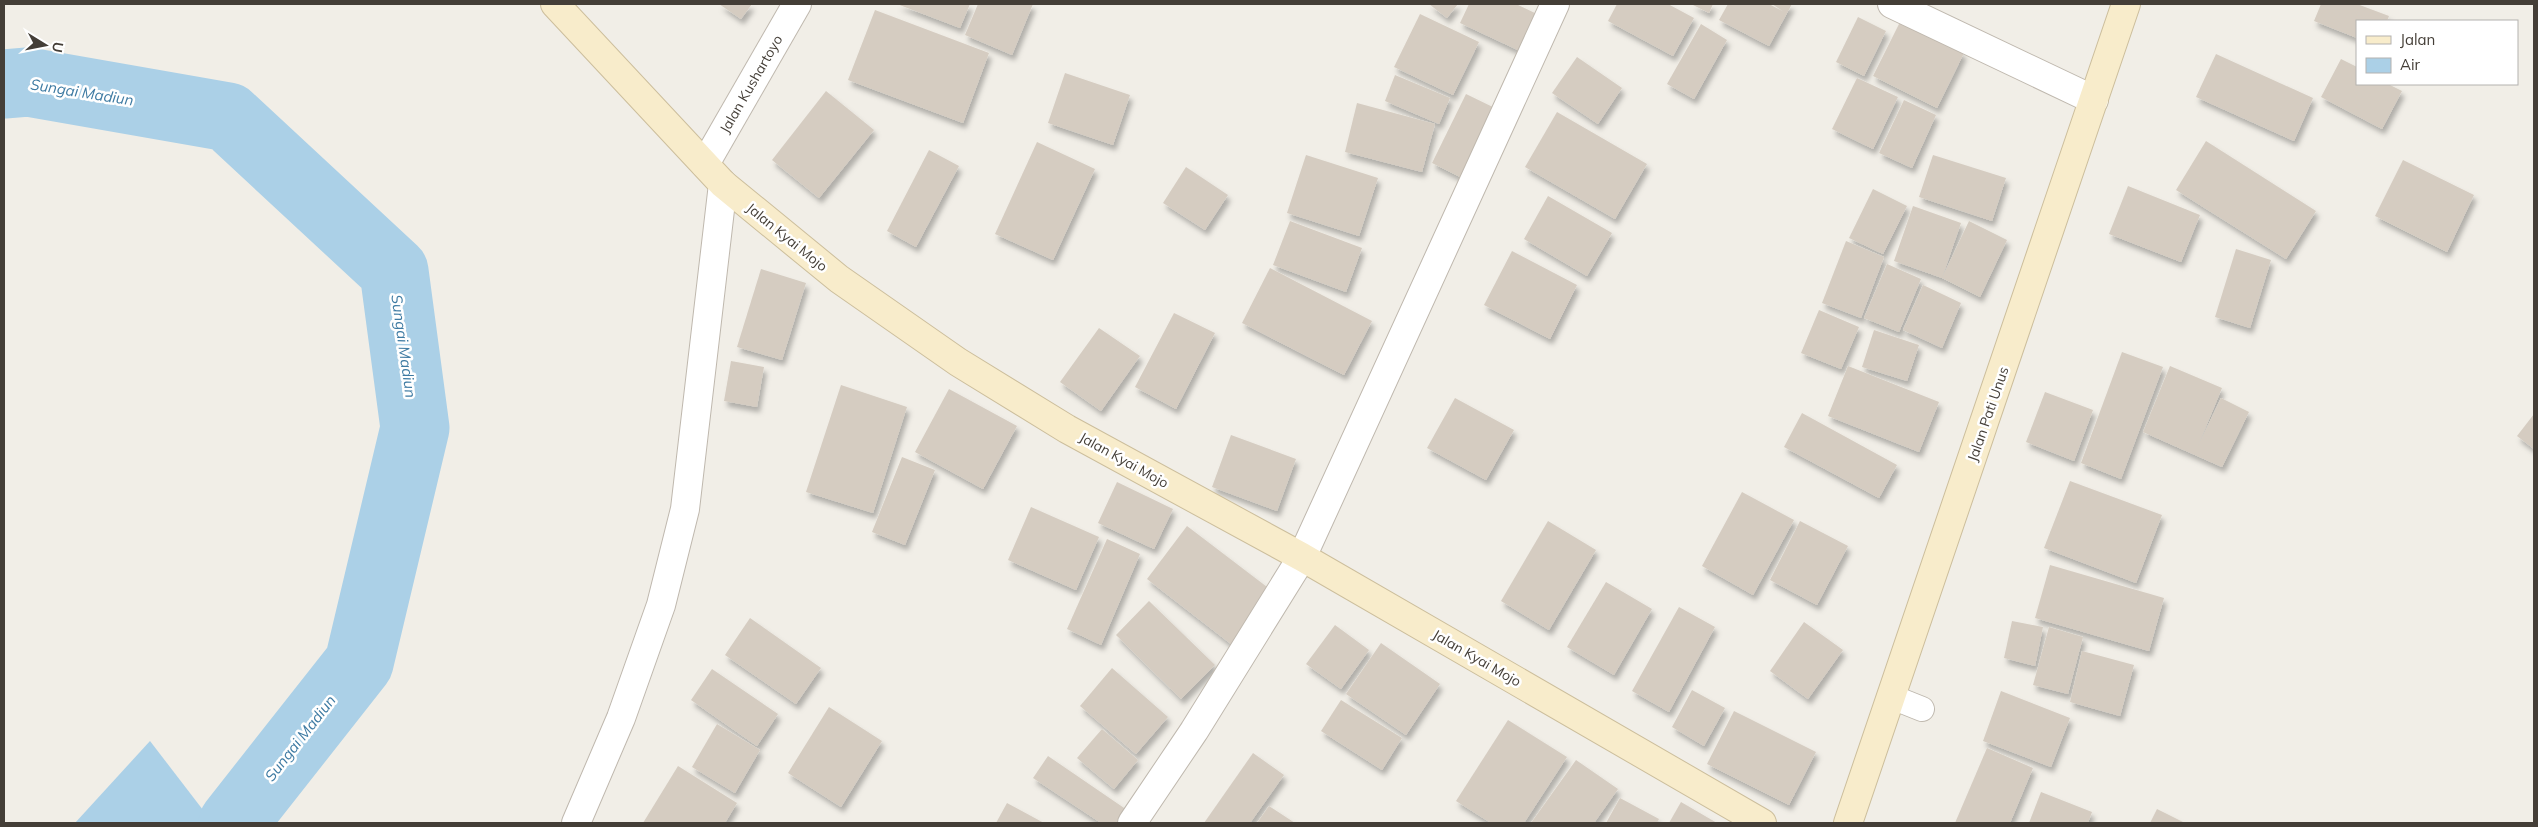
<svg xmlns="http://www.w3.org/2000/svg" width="2538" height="827" font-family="Mulish,sans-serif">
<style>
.water{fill:#abd0e7}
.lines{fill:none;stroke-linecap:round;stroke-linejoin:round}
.river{stroke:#abd0e7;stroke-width:69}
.building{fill:#d5ccc1;filter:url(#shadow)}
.lane-casing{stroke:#bfb8ae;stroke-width:26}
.street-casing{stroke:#bfb8ae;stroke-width:30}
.secondary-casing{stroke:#ccbe9c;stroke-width:30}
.lane{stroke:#fff;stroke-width:24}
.street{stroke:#fff;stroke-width:28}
.secondary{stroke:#f8eccb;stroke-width:28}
.labels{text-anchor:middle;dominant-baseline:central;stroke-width:5;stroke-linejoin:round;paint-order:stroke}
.street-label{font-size:14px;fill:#443e37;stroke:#fff}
.water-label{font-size:15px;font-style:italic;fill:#3d7aa2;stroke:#fff}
</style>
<defs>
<filter id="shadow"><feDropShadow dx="3" dy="5.5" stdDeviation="2.5" flood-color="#0004"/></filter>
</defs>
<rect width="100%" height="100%" fill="#f1eee7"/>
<polygon class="water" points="150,741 213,823 75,823"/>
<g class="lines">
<polyline class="river" points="4,84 28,82 228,117 394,271 415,428 359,663 233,823"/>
</g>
<g class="building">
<polygon points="719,4 752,4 741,19"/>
<polygon points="897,4 970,4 960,28"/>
<polygon points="978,4 1033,4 1012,55 965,35"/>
<polygon points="1429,4 1458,4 1447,18"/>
<polygon points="1469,4 1516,4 1539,15 1522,52 1460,23"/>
<polygon points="1617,4 1668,4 1694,18 1673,56 1608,21"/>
<polygon points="1691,4 1713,4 1709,13"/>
<polygon points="1728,4 1769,4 1784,12 1772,4 1792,4 1769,46 1719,20"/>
<polygon points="2321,4 2357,4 2389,16 2387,21 2357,21 2357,38 2314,21"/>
<polygon points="875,10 989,53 963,123 848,80"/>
<polygon points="1420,14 1479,42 1453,95 1394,67"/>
<polygon points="1858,17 1886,31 1864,76 1836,62"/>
<polygon points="1901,20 1964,53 1937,108 1873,76"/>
<polygon points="1701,24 1727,40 1694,99 1667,84"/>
<polygon points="2216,54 2313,98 2294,141 2196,97"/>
<polygon points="1577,57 1622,88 1598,124 1552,93"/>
<polygon points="2341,59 2357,67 2357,84 2388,84 2402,91 2382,129 2321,97"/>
<polygon points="1065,73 1130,95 1113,145 1048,123"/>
<polygon points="1395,75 1450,98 1439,124 1385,101"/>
<polygon points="1857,78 1898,97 1873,149 1832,129"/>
<polygon points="826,91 874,130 819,198 772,160"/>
<polygon points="1466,94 1503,112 1470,182 1432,163"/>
<polygon points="1904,100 1936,115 1912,168 1879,153"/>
<polygon points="1357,103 1435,124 1422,172 1345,152"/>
<polygon points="1557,112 1647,164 1615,219 1525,167"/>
<polygon points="2206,141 2316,211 2286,259 2176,190"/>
<polygon points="1037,142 1095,169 1053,260 995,234"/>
<polygon points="929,150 959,166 916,247 887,231"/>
<polygon points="1306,155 1378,178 1359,236 1287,213"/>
<polygon points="1933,155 2006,178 1992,221 1919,197"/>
<polygon points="2403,160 2474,195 2447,252 2375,216"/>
<polygon points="1186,167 1228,195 1205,230 1163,203"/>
<polygon points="2128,186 2200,215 2181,262 2109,234"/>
<polygon points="1873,189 1907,206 1883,254 1849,238"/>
<polygon points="1548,196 1612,233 1587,276 1524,239"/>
<polygon points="1913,206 1961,223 1942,278 1969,221 2007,240 1980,297 1942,278 1894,261"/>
<polygon points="1290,221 1362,248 1346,292 1273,265"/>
<polygon points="1846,241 1884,257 1861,318 1822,303"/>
<polygon points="2236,249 2271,260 2250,328 2215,317"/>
<polygon points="1512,251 1577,285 1550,339 1484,305"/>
<polygon points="1887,264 1921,279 1899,332 1864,318"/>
<polygon points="1270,268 1372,321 1344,375 1242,323"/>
<polygon points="761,269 806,283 782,360 737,347"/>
<polygon points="1923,285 1961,303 1942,348 1903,330"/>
<polygon points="1819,310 1859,327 1841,369 1801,353"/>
<polygon points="1174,313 1215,333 1176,409 1135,387"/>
<polygon points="1099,328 1140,356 1101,411 1060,382"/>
<polygon points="1874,330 1919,345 1907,381 1862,367"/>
<polygon points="2122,352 2163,367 2121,479 2081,463"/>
<polygon points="731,361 764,367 757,407 724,401"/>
<polygon points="1848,366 1939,402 1919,452 1828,416"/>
<polygon points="2170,366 2222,388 2198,446 2221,398 2249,412 2222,467 2143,432"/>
<polygon points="841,385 907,407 873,513 806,492"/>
<polygon points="949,389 1017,426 983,489 915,452"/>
<polygon points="2045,392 2093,410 2074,461 2026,442"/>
<polygon points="1455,398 1514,430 1486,480 1427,448"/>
<polygon points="1802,413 1897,465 1879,498 1784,447"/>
<polygon points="2534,414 2534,449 2517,436"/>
<polygon points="1231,435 1296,459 1277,511 1212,487"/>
<polygon points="902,457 935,470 905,545 872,532"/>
<polygon points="2070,481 2162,515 2136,583 2044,548"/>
<polygon points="1117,482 1173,509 1154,549 1098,523"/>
<polygon points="1742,492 1794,520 1753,595 1702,566"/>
<polygon points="1031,507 1099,537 1076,590 1008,560"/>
<polygon points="1548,521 1596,550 1549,630 1501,601"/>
<polygon points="1800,521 1848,546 1817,605 1770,580"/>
<polygon points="1187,526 1271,590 1231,644 1147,579"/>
<polygon points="1107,539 1140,554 1101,645 1067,629"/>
<polygon points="2050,565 2164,598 2149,651 2035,618"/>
<polygon points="1606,582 1652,609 1614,675 1567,647"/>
<polygon points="1149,601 1215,665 1181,699 1116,635"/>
<polygon points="1679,607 1715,627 1669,712 1632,691"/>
<polygon points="750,618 821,668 796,704 725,655"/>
<polygon points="2012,621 2043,627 2035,666 2004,658"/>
<polygon points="1804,622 1843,650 1808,699 1770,671"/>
<polygon points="1335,625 1369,650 1341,689 1306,664"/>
<polygon points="2049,627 2083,637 2068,694 2033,685"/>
<polygon points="1381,643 1440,684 1406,735 1346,694"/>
<polygon points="2082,651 2134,665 2120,716 2070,702"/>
<polygon points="1112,668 1168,717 1136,754 1080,706"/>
<polygon points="712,669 778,714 757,746 691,700"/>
<polygon points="1692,690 1725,708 1704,746 1672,727"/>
<polygon points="2001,691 2070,718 2051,767 1983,741"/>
<polygon points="1341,700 1402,738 1382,770 1321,731"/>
<polygon points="829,707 882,741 841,807 788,773"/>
<polygon points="1734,711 1816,752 1789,805 1707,764"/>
<polygon points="1508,720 1567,757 1524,823 1491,823 1456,801"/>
<polygon points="717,724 760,750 735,793 692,767"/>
<polygon points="1102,729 1138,760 1114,789 1077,758"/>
<polygon points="1987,748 2033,768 2010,823 1955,823"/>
<polygon points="1253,753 1284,775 1250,823 1204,823"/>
<polygon points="1048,756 1127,810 1118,823 1101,823 1033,778"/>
<polygon points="1576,760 1618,789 1594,823 1531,823"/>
<polygon points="678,766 737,803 725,823 643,823"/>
<polygon points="2041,792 2092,812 2088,823 2029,823"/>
<polygon points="1620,798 1659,819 1657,823 1606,823"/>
<polygon points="1681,802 1717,823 1669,823"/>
<polygon points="1007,803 1044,823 996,823"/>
<polygon points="1269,806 1295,823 1257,823"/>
<polygon points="2157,809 2185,823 2150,823"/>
</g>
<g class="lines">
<defs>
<polyline id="lane" points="1892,697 1922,709"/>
<g id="street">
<polyline points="1892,4 2094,100"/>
<polyline points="705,164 797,4"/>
<polyline points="576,823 621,718 661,605 685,509 723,184"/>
<polyline points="1132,823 1194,731 1302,557 1555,4"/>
</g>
<g id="secondary">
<polyline points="555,4 723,184 839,279 958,362 1067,429 1302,557 1762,823"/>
<polyline points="1848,823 2126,4"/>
</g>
</defs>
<use href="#lane" class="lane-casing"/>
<use href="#street" class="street-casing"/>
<use href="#secondary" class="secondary-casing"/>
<use href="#lane" class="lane"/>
<use href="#street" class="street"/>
<use href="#secondary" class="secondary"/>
</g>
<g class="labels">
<g class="street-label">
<text transform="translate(751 84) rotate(-60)">Jalan Kushartoyo</text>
<text transform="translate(787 237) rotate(39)">Jalan Kyai Mojo</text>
<text transform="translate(1988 414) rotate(-71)">Jalan Pati Unus</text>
<text transform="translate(1124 460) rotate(29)">Jalan Kyai Mojo</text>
<text transform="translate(1477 658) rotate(30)">Jalan Kyai Mojo</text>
</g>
<g class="water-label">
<text transform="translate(82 92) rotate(9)">Sungai Madiun</text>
<text transform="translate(404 346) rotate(82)">Sungai Madiun</text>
<text transform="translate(300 738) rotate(-52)">Sungai Madiun</text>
</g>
</g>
<rect width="2538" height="827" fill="none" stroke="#443e37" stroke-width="10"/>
<rect x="2356" y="20" width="162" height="65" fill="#ffffff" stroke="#b4b2af"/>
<rect x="2366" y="36" width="25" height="8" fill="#f8eccb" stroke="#b4b2af"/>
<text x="2400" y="45" font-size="15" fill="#443e37">Jalan</text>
<rect x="2366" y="58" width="25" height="15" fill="#abd0e7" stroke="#b4b2af"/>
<text x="2400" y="70" font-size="15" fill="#443e37">Air</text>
<g transform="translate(45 45) rotate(100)" stroke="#ffffff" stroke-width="4" paint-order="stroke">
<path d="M0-4L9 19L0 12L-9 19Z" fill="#443e37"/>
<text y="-8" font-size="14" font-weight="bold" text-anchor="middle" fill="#443e37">U</text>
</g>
</svg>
